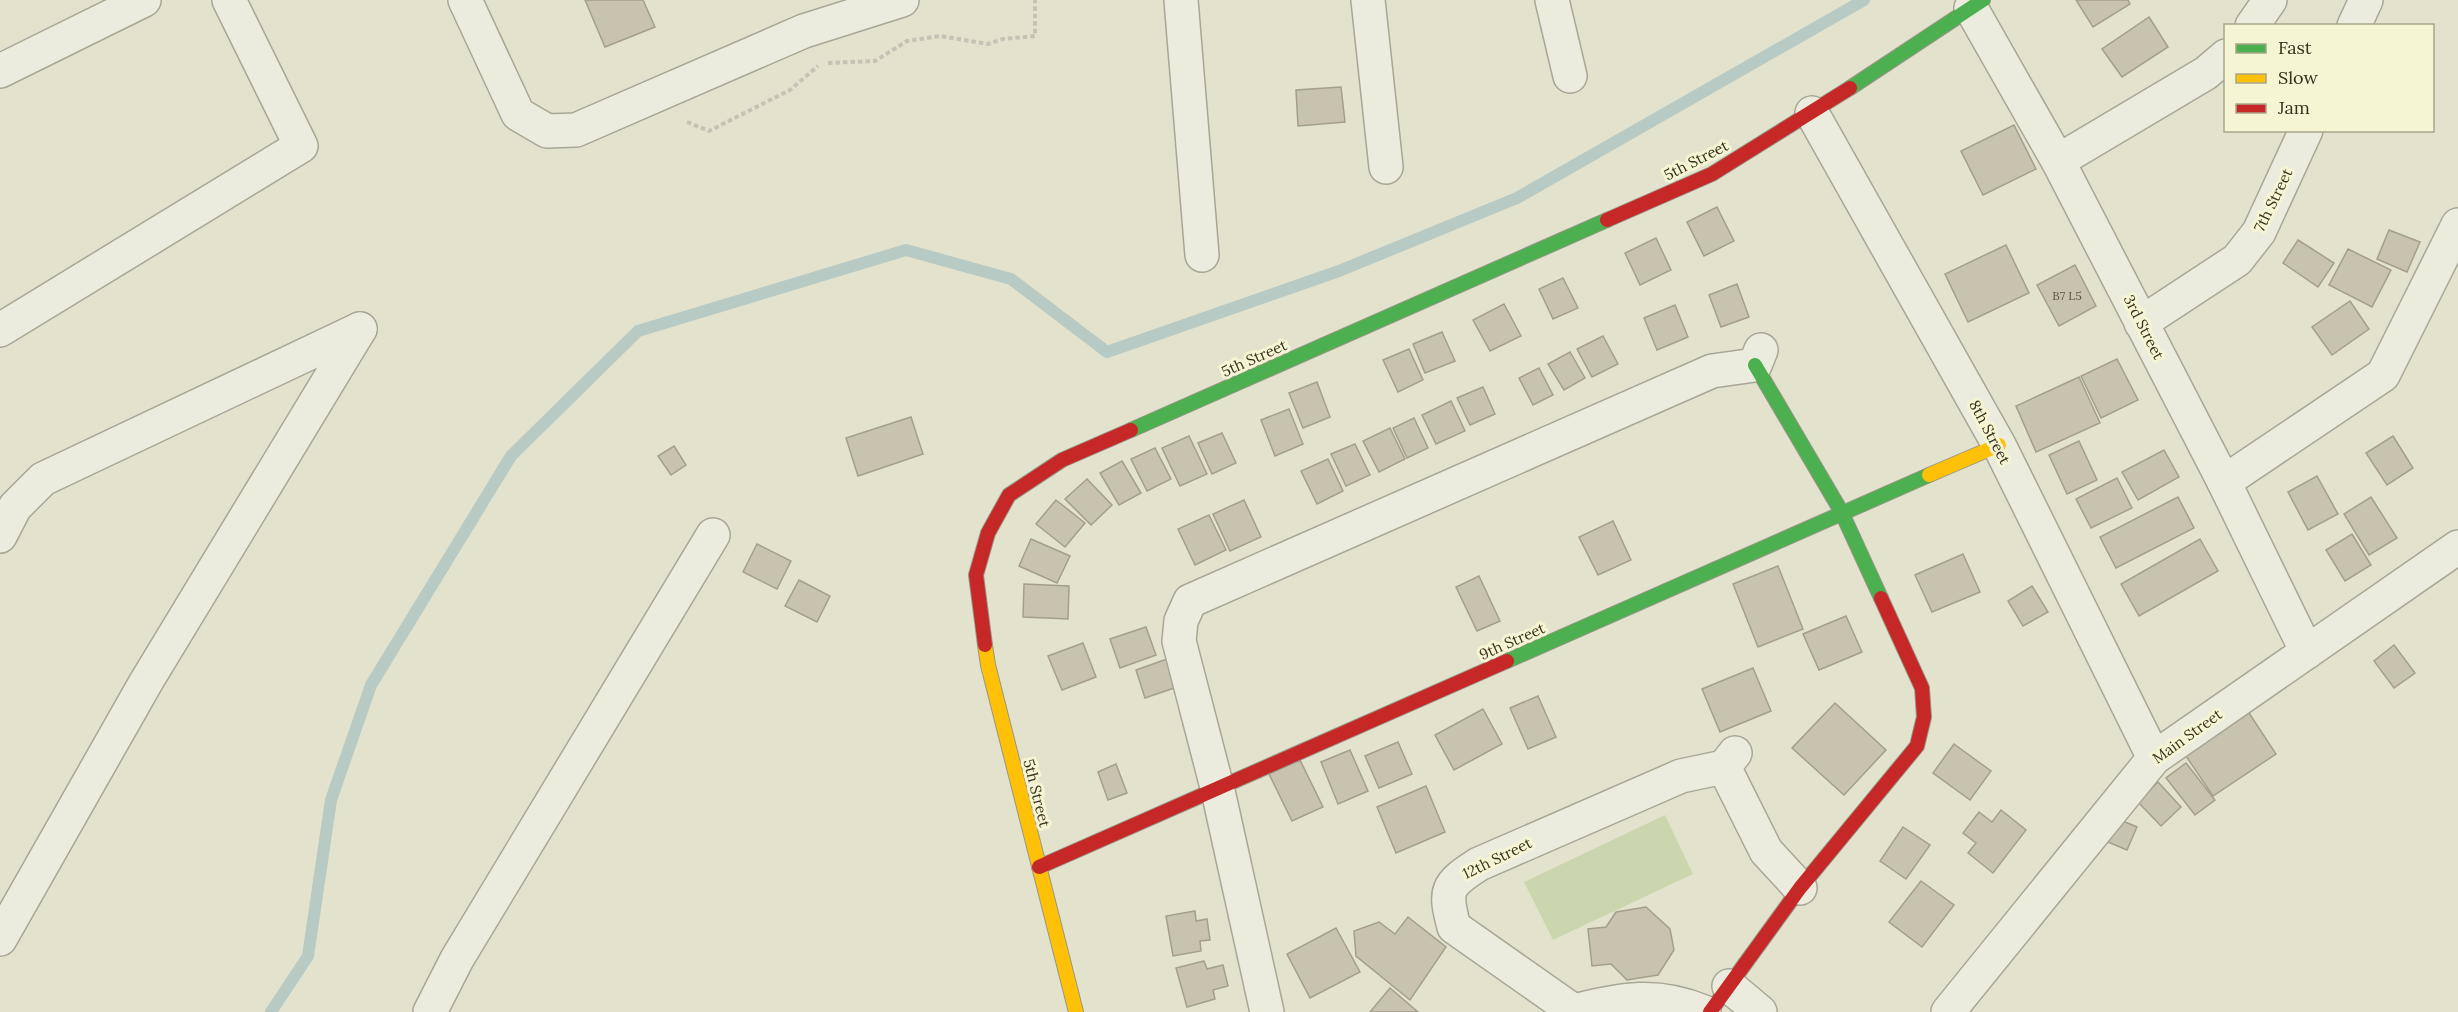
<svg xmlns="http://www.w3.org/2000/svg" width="2458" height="1012" font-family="Lora,serif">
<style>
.green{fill:#cbd6af}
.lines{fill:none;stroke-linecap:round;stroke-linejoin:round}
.stream{stroke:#b8cac4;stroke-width:12}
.building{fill:#c8c3ae;stroke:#a39f8c;stroke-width:1.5}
.street-casing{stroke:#a8a796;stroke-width:36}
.fast-casing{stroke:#989686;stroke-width:16}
.slow-casing{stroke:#989686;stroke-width:16}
.jam-casing{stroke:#989686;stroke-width:16}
.path{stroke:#c4c3b5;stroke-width:4;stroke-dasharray:4.5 3;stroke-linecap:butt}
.street{stroke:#ececde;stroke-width:33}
.fast{stroke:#4caf50;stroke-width:14}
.slow{stroke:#ffc107;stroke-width:14}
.jam{stroke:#c62828;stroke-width:14}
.labels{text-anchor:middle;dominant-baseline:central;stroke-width:6;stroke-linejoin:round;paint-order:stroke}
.number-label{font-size:12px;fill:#5b5642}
.street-label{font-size:15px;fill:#37311e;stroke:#f5f4d3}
</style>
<rect width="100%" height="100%" fill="#e3e3cd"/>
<polygon class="green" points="1665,815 1693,874 1553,940 1524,882"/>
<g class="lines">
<polyline class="stream" points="271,1012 308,956 331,800 371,685 511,456 638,331 906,250 1011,279 1107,352 1339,271 1517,198 1864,0"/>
</g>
<g class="building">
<polygon points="585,0 643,0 655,27 605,47"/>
<polygon points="2076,0 2128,0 2130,4 2093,27"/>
<polygon points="2149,17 2168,47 2122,77 2102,49"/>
<polygon points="1341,87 1345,122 1298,126 1296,90"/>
<polygon points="2014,125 2036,169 1983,195 1961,151"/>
<polygon points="1717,207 1734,241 1704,256 1687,222"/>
<polygon points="2389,230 2420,242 2407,272 2377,259"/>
<polygon points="1656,238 1671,270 1640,285 1625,253"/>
<polygon points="2298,240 2334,263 2318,287 2283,263"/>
<polygon points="2006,245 2029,293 1968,322 1945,274"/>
<polygon points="2348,249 2391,270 2372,307 2329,285"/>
<polygon points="2075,265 2096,306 2059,326 2037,285"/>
<polygon points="1563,278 1578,308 1553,319 1539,289"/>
<polygon points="1737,284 1749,317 1721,327 1709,295"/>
<polygon points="2350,301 2369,329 2332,355 2312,327"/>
<polygon points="1504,304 1521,336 1490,351 1473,320"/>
<polygon points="1675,305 1688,337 1657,350 1644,318"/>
<polygon points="1442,332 1455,361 1425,373 1413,344"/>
<polygon points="1603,336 1618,364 1592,377 1577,349"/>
<polygon points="1409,349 1423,380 1398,392 1383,360"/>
<polygon points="1570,352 1585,378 1564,390 1548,364"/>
<polygon points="2117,359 2138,400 2101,418 2081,376"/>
<polygon points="1539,368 1553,395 1533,405 1519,378"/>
<polygon points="2079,377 2100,423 2036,452 2016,406"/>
<polygon points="1317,382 1330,417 1303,428 1289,393"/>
<polygon points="1483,387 1495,414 1470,425 1457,398"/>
<polygon points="1451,401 1465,431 1436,444 1422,415"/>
<polygon points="1289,409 1303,444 1275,456 1261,420"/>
<polygon points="911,417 923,454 858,476 846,438"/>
<polygon points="1414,418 1428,448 1407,458 1393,428"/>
<polygon points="1390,428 1405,459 1379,472 1363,441"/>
<polygon points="1222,433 1236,463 1212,474 1198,443"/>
<polygon points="1189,436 1207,474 1180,486 1162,448"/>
<polygon points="2393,436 2413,468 2387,485 2366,453"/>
<polygon points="2079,441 2097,480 2067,494 2049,455"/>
<polygon points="1355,444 1370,475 1346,486 1331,454"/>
<polygon points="674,446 686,465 671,475 658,456"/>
<polygon points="1155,448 1171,479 1147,491 1131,459"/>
<polygon points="2164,450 2179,477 2138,500 2122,472"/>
<polygon points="1328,459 1343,491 1317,504 1301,471"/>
<polygon points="1122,461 1141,493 1119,505 1100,473"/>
<polygon points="2317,476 2338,514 2308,530 2288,492"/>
<polygon points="2117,478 2132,508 2091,528 2076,499"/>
<polygon points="1087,479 1112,505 1091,525 1065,499"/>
<polygon points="2178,497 2194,528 2116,568 2100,537"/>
<polygon points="2371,497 2397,538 2369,555 2344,514"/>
<polygon points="1056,500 1085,523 1065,547 1036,524"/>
<polygon points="1244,500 1261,537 1230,551 1213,514"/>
<polygon points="1209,515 1226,550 1195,565 1178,529"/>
<polygon points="1613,521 1631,560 1598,575 1579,537"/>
<polygon points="2352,534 2371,565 2345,581 2326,550"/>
<polygon points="1031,539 1070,556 1057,583 1019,566"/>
<polygon points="2200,539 2218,571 2139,616 2121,584"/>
<polygon points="757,544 791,561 777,589 743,572"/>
<polygon points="1963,554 1980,592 1932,612 1915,575"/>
<polygon points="1778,566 1803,629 1758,647 1733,584"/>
<polygon points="1479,576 1500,621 1477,631 1456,587"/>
<polygon points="799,580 830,596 817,622 785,606"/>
<polygon points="1024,584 1069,586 1068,619 1023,617"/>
<polygon points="2032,586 2048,612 2023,626 2008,601"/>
<polygon points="1846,616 1862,652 1819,670 1803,634"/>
<polygon points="1146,627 1156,655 1120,668 1110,639"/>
<polygon points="1083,643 1096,677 1062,690 1048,656"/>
<polygon points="2394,645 2415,673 2394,688 2374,661"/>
<polygon points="1167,659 1177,687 1145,698 1136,670"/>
<polygon points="1753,668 1771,711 1720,732 1702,689"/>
<polygon points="1538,696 1556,737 1528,749 1510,708"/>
<polygon points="1835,703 1886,750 1844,795 1792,748"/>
<polygon points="1483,709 1502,744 1454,770 1435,735"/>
<polygon points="2249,713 2276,754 2213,796 2186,756"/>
<polygon points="1398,742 1412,774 1379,788 1365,756"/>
<polygon points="1954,744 1991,771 1970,800 1933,773"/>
<polygon points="1350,750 1368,791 1338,804 1321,762"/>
<polygon points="1300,760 1323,807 1292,821 1269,774"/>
<polygon points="2186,763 2215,800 2195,815 2166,778"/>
<polygon points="1116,764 1127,793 1108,800 1098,772"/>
<polygon points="2158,782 2181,807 2161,826 2138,802"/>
<polygon points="1426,786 1445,832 1396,853 1377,807"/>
<polygon points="2001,810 2026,830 1993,873 1968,853 1976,843 1963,833 1979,812 1992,822"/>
<polygon points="2118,819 2137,827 2127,850 2108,842"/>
<polygon points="1903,827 1930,845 1906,879 1880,861"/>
<polygon points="1921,881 1954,905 1922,947 1889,922"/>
<polygon points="1646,907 1670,929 1674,950 1658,975 1627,980 1611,964 1592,966 1588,929 1606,927 1616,912"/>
<polygon points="1195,911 1196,921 1207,919 1210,940 1200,941 1201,951 1173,956 1166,916"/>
<polygon points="1408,917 1446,947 1410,1000 1356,956 1354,931 1379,922 1395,934"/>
<polygon points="1336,928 1360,972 1310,998 1287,954"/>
<polygon points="1204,961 1207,969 1223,965 1228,986 1213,990 1215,999 1187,1007 1176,968"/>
<polygon points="1390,988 1418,1012 1370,1012"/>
</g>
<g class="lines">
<defs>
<g id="street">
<polyline points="465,0 518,114 547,131 576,130 804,31 902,0"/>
<polyline points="1181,0 1202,255"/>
<polyline points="1368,0 1386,167"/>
<polyline points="1552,0 1570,76"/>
<polyline points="1971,8 2058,161 2224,482 2307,652"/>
<polyline points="2252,26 2270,0"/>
<polyline points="2354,26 2366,0"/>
<polyline points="0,71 144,0"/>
<polyline points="1812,113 1999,445 2154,758"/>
<polyline points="2058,161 2206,73 2226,56"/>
<polyline points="2141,323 2237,260 2259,232 2306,130"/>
<polyline points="0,330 301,146 229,0"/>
<polyline points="2224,482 2383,375 2458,225"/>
<polyline points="0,536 15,507 43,479 360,329"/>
<polyline points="1724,767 1766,851 1800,888"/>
<polyline points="0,939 146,682 360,329"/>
<polyline points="1729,986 1760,1012"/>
<path d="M1574,1011C1622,999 1657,992 1704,1012"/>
<polyline points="430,1012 457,959 713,535"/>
<polyline points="1267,1012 1218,791 1179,641 1181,621 1190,601 1712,371 1755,365 1761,350"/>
<path d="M1575,1012L1454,927C1444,890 1446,885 1479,864L1681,776L1724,767L1735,753"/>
<polyline points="1948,1012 2154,758 2458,547"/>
</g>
<g id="fast">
<polyline points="1850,88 1983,0"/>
<polyline points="1755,365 1841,511 1881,598"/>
<polyline points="1131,430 1607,220"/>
<polyline points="1507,661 1929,475"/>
</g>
<g id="slow">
<polyline points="1929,475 1999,445"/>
<polyline points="985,645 988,665 1076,1012"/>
</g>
<g id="jam">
<polyline points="1607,220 1712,174 1850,88"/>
<polyline points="985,645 976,575 988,533 1009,495 1062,460 1131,430"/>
<polyline points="1039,867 1507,661"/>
<polyline points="1710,1012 1800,888 1917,746 1924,717 1922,688 1881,598"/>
</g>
</defs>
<use href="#street" class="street-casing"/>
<use href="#fast" class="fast-casing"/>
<use href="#slow" class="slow-casing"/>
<use href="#jam" class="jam-casing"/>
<g class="path">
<polyline points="828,63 875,61 907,41 940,36 988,44 1003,39 1035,36 1035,0"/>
<polyline points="687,122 709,131 790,90 818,66"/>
</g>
<use href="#street" class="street"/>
<use href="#fast" class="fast"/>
<use href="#slow" class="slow"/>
<use href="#jam" class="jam"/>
</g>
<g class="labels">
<g class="number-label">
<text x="2067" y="295">B7 L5</text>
</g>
<g class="street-label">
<text transform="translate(1696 160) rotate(-27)">5th Street</text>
<text transform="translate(2273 200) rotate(-64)">7th Street</text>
<text transform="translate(2144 327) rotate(63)">3rd Street</text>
<text transform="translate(1254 358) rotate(-24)">5th Street</text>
<text transform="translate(1990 432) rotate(62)">8th Street</text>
<text transform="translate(1512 641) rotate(-24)">9th Street</text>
<text transform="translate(2187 736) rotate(-36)">Main Street</text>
<text transform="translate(1037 793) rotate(76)">5th Street</text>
<text transform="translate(1497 858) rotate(-26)">12th Street</text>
</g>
</g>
<rect x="2224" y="24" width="210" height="108" fill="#f5f4d3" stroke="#a9a68b" stroke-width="1.5"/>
<rect x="2236" y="44" width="30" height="9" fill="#4caf50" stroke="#a9a68b" stroke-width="1.5"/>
<text x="2278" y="54" font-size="18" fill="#37311e">Fast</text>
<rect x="2236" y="74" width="30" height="9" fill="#ffc107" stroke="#a9a68b" stroke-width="1.5"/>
<text x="2278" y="84" font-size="18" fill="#37311e">Slow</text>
<rect x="2236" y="104" width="30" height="9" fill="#c62828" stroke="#a9a68b" stroke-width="1.5"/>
<text x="2278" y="114" font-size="18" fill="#37311e">Jam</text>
</svg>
